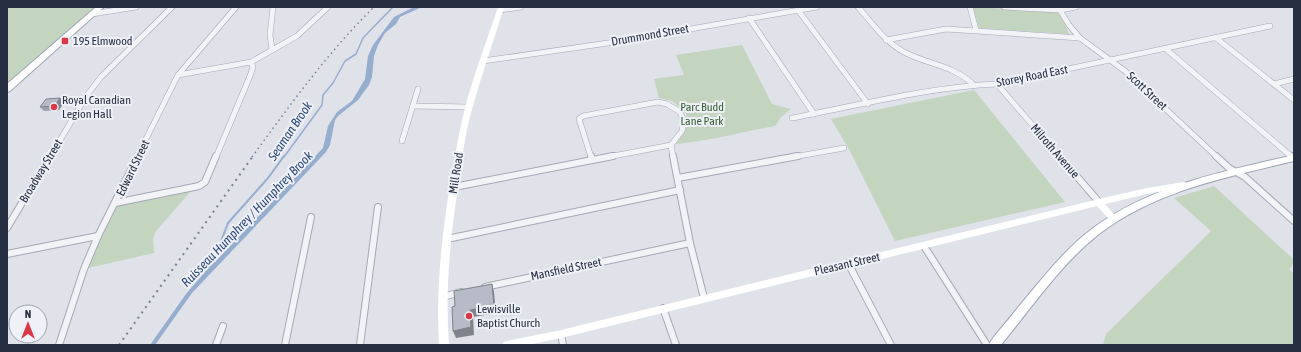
<svg xmlns="http://www.w3.org/2000/svg" width="1301" height="352" font-family="'Asap Condensed',sans-serif">
<style>
.green{fill:#c3d4bf}
.water{fill:#97adcd}
.lines{fill:none;stroke-linecap:round;stroke-linejoin:round}
.stream-far1{stroke:#97adcd;stroke-width:1.5}
.stream{stroke:#97adcd;stroke-width:2}
.street-far1-casing{stroke:#a4a8b4;stroke-width:6}
.street-casing{stroke:#a4a8b4;stroke-width:8}
.primary-casing{stroke:#9da5b6;stroke-width:2}
.street-far1{stroke:#f2f3f7;stroke-width:5}
.street{stroke:#f2f3f7;stroke-width:6}
.secondary{fill:#fff;fill-rule:evenodd}
.primary{fill:#fff;fill-rule:evenodd}
.rail-far1{stroke:#778094;stroke-width:1.5;stroke-dasharray:1.5 3.5;stroke-linecap:butt}
.rail{stroke:#778094;stroke-width:2;stroke-dasharray:2 4.5;stroke-linecap:butt}
.wall{fill:#9da1ab}
.shaded-wall{fill:#7f838b}
.building{fill:#b6bbc7;stroke:#7f838b}
.poi-dot{fill:#d93946;stroke:#eef1f7;stroke-width:1.5}
.labels{text-anchor:middle;dominant-baseline:central;stroke-width:4;stroke-linejoin:round;paint-order:stroke}
.street-label{font-size:12px;fill:#262e42;stroke:#eef1f7}
.poi-label{font-size:12px;fill:#262e42;stroke:#eef1f7;text-anchor:start}
.park-label{font-size:12px;fill:#385f32;stroke:#eef1f7}
.water-label{font-size:13px;font-style:italic;fill:#2d4979;stroke:#eef1f7}
</style>
<rect width="100%" height="100%" fill="#dfe2e9"/>
<g class="green">
<polygon points="7,7 95,7 7,84"/>
<polygon points="973,7 1060,12 1069,34 979,28"/>
<path d="M742,45L772,104L791,109L781,117L775,126C742,132 710,141 676,144L687,127L686,113L672,101L659,98L654,79L684,75L676,55Z"/>
<polygon points="974,90 1065,202 895,241 850,151 831,119"/>
<polygon points="1214,186 1294,260 1292,266 1289,269 1294,274 1294,345 1103,345 1106,334 1211,231 1174,198"/>
<polygon points="192,190 156,231 153,238 154,253 88,268 99,243 117,207 122,204"/>
</g>
<polygon class="water" points="414,7 422,7 400,17 396,24 385,33 378,45 374,56 372,77 369,85 358,100 338,116 335,120 330,145 326,152 192,293 155,345 150,345 186,294 209,267 211,263 215,262 323,148 328,126 337,112 352,101 365,79 368,56 373,45 394,17"/>
<g class="lines">
<polyline class="stream-far1" points="284,157 322,105 323,95 333,83 345,61 356,54 363,38 393,7"/>
<polyline class="stream" points="212,265 228,223 268,178 284,156"/>
<defs>
<g id="street-far1">
<path d="M858,7C872,23 885,42 904,52C929,65 953,65 974,85"/>
<polyline points="970,7 976,30"/>
<polyline points="1004,7 1060,10 1076,7"/>
<polyline points="500,10 521,7"/>
<polyline points="798,10 868,104"/>
<polyline points="1060,10 1069,25 1080,38 1125,71 1217,157"/>
<polyline points="92,14 136,7"/>
<polyline points="749,18 814,114"/>
<polyline points="1216,38 1294,100"/>
<polyline points="886,40 946,29 1080,38"/>
<polyline points="272,49 270,35 273,7"/>
<polyline points="1166,49 1292,157"/>
<polyline points="483,61 615,42 817,7"/>
<polyline points="178,75 251,62 297,36 328,7"/>
<polyline points="997,84 1060,157"/>
<polyline points="1274,84 1294,79"/>
<polyline points="413,106 469,107"/>
<path d="M792,118C860,105 928,87 997,84L1270,26"/>
<polyline points="402,141 418,89"/>
<polyline points="671,145 673,157"/>
<polyline points="50,157 87,95 101,77 172,7"/>
<polyline points="137,157 178,75 236,7"/>
<polyline points="216,157 250,76 253,67 251,62"/>
<polyline points="591,157 579,119 583,116 658,102 667,104 680,112 684,121 682,131 671,145"/>
<polyline points="608,157 671,145"/>
<polyline points="793,157 844,148"/>
</g>
<g id="street">
<polyline points="591,156 592,160"/>
<polyline points="673,156 690,243 704,298"/>
<polyline points="1059,156 1099,202"/>
<polyline points="1216,156 1229,168 1245,177 1294,221"/>
<polyline points="1291,156 1293,158"/>
<polyline points="678,178 798,156"/>
<polyline points="454,187 613,156"/>
<polyline points="115,203 199,186 205,182 216,156"/>
<polyline points="7,228 50,156"/>
<polyline points="447,239 680,190"/>
<polyline points="924,246 987,345"/>
<polyline points="7,254 98,236"/>
<polyline points="848,263 891,345"/>
<polyline points="485,287 690,243"/>
<polyline points="443,297 461,292"/>
<polyline points="663,308 676,345"/>
<polyline points="561,334 563,345"/>
<polyline points="59,345 84,269 98,236 138,156"/>
<polyline points="216,345 223,326"/>
<polyline points="285,345 311,217"/>
<polyline points="360,345 378,207"/>
</g>
<g id="primary">
<polygon points="96,7 104,7 10,91 7,92 7,84"/>
<path d="M1294,155V161C1227,177 1155,191 1099,234C1061,264 1032,307 1001,345H989C992,338 998,332 1003,326C1012,315 1021,304 1030,293C1049,270 1069,246 1093,228C1152,185 1225,171 1294,155Z"/>
</g>
</defs>
<use href="#street-far1" class="street-far1-casing"/>
<use href="#street" class="street-casing"/>
<use href="#primary" class="primary-casing"/>
<use href="#street-far1" class="street-far1"/>
<use href="#street" class="street"/>
<g class="secondary">
<path d="M498,7H504C494,40 482,73 473,106C465,132 462,160 458,187C450,239 445,292 449,345H439C436,293 441,242 449,191C454,163 458,135 465,108C474,74 487,40 498,7Z"/>
<polygon points="1184,182 1187,183 1188,185 1187,187 1147,194 1105,204 1118,219 1117,221 1111,221 1097,206 561,338 528,345 502,345 504,342 507,341 561,330 1099,199 1147,188"/>
</g>
<use href="#primary" class="primary"/>
<path class="rail-far1" d="M252,157C290,105 328,52 374,7"/>
<polyline class="rail" points="119,345 253,156"/>
</g>
<polygon class="wall" points="60,98 64,102 59,110 44,111 40,107"/>
<g class="shaded-wall">
<polygon points="60,98 64,102 59,110 55,106"/>
<polygon points="492,284 494,292 496,313 473,317 474,335 456,338 453,331"/>
</g>
<g class="building">
<polygon points="60,98 55,106 40,107 46,99"/>
<polygon points="492,284 494,306 470,310 471,327 453,331 452,307 455,306 454,291"/>
</g>
<g class="poi-dot">
<rect x="61" y="37" width="8" height="8" rx="2"/>
<circle cx="54" cy="107" r="4"/>
<circle cx="469" cy="316" r="4"/>
</g>
<g class="labels">
<g class="street-label">
<text transform="translate(650 35) rotate(-10)">Drummond Street</text>
<text transform="translate(1032 76) rotate(-11)">Storey Road East</text>
<text transform="translate(1147 91) rotate(43)">Scott Street</text>
<text transform="translate(1055 151) rotate(49)">Milroth Avenue</text>
<text transform="translate(133 168) rotate(-64)">Edward Street</text>
<text transform="translate(41 171) rotate(-59)">Broadway Street</text>
<text transform="translate(456 173) rotate(-81)">Mill Road</text>
<text transform="translate(847 264) rotate(-13)">Pleasant Street</text>
<text transform="translate(566 269) rotate(-12)">Mansfield Street</text>
</g>
<g class="poi-label">
<text x="73" y="41">195 Elmwood</text>
<text x="62" y="100">Royal Canadian<tspan x="62" dy="14">Legion Hall</tspan></text>
<text x="477" y="309">Lewisville<tspan x="477" dy="14">Baptist Church</tspan></text>
</g>
<g class="park-label">
<text x="702" y="107">Parc Budd<tspan x="702" dy="14">Lane Park</tspan></text>
</g>
<g class="water-label">
<text transform="translate(290 131) rotate(-56)">Seaman Brook</text>
<text transform="translate(247 219) rotate(-46)">Ruisseau Humphrey / Humphrey Brook</text>
</g>
</g>
<rect width="1301" height="352" fill="none" stroke="#262e42" stroke-width="16"/>
<g transform="translate(28 324)"><circle r="19" fill="#eef1f7" stroke="#9ea3af"/>
<path d="M0-3L7 15L0 10L-7 15Z" fill="#d93946"/>
<text y="-6" font-size="11" font-weight="bold" text-anchor="middle" fill="#262e42">N</text>
</g>
</svg>
